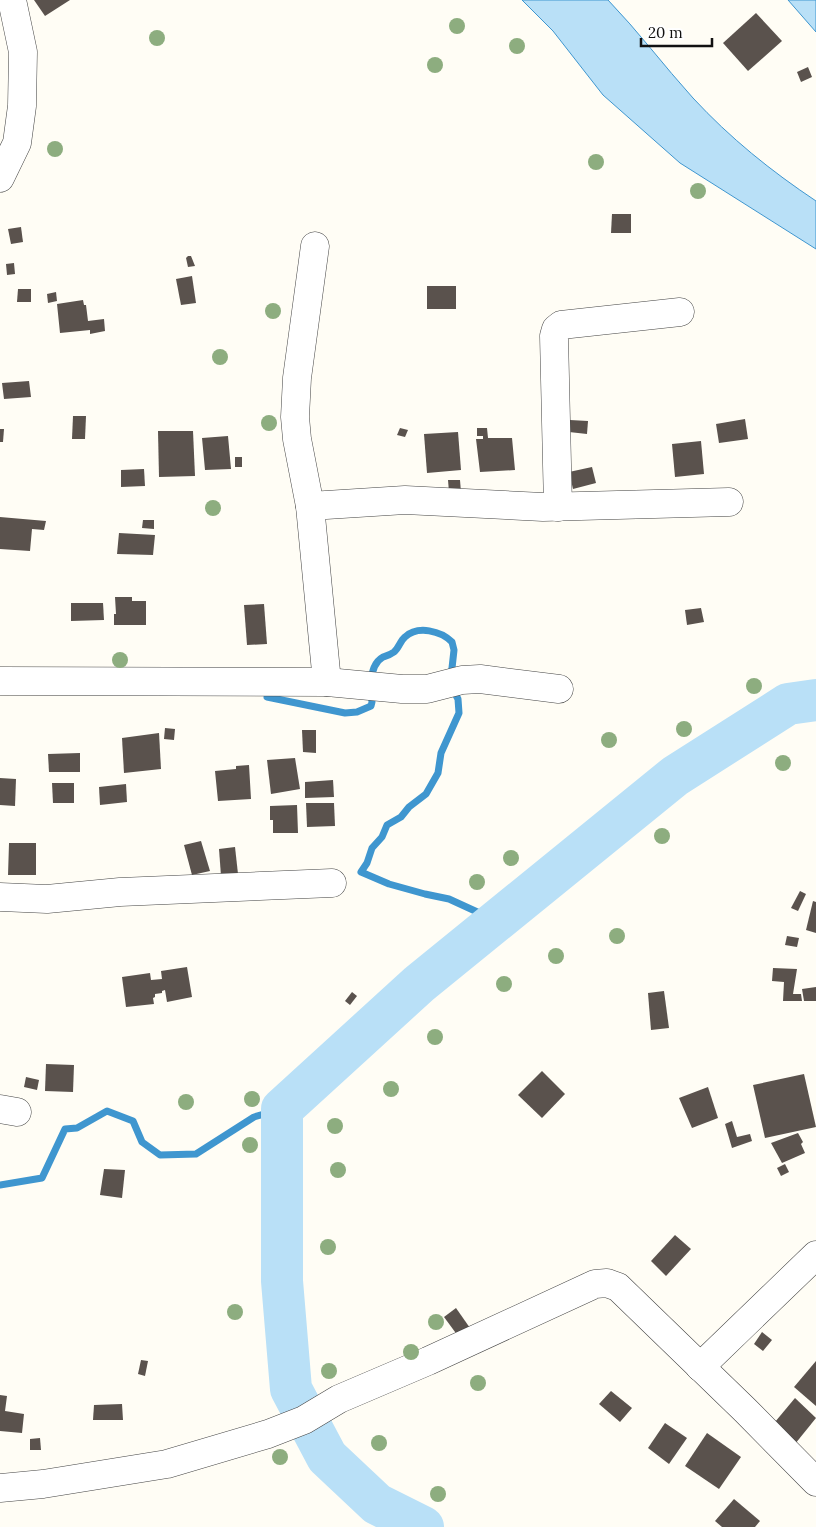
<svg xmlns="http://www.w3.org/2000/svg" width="816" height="1527" font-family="Lora,serif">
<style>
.water{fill:#b9e0f7;stroke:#3f96cf}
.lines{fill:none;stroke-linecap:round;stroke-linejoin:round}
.stream{stroke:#3f96cf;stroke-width:7}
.river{stroke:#b9e0f7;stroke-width:42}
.building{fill:#5a524d}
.street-casing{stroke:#444;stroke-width:29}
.street{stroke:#fff;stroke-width:28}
.tree{fill:#8dad7f}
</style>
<rect width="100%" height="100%" fill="#fffdf5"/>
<g class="water">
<path d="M522,0H608C638,31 664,66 693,98C730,138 771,171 816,201V249L680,163L603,95L553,31Z"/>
<polygon points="788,0 816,0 816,32"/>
</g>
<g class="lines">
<g class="stream">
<path d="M371,681C372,672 374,662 383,657C386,656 390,655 394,652C399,648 400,641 405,637C418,625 441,631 452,642L454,650L451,677"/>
<polyline points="452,688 458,699 459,713 441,753 438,773 426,794 409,807 401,817 387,825 382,837 372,848 367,863 361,872 389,884 425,894 449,899 497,921"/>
<polyline points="267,697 345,713 357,712 371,706 372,702 371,692"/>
<polyline points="0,1185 42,1178 65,1129 77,1128 107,1111 133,1121 142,1142 160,1155 196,1154 254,1117 282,1109"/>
</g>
<polyline class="river" points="423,1527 377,1504 327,1457 291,1389 282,1281 282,1109 419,984 675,776 788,704 816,700"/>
</g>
<g class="building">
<polygon points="34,0 70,0 45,16"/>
<polygon points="756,13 782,41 748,71 723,43"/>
<polygon points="808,67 812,77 801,82 797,72"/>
<polygon points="612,214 631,214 631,233 611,233"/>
<polygon points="21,227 23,242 11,244 8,229"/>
<polygon points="188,256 191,256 195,266 188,267 186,258"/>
<polygon points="14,263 15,274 7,275 6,264"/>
<polygon points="192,276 196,303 181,305 176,279"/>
<rect x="427" y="286" width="29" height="23"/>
<polygon points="18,289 31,289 31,302 17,302"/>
<polygon points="56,292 57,301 48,303 47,294"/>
<polygon points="83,300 84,305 86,305 88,321 104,319 105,331 90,334 90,330 60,333 57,304"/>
<polygon points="29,381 31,397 4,399 2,383"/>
<polygon points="73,416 86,416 85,439 72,439"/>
<polygon points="745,419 748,439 719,443 716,424"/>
<polygon points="570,420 588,421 587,434 569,432"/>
<polygon points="400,428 408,430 405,437 397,435"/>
<polygon points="477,428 487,428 488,438 512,438 515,470 480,472 476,439 483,439 483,436 477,436"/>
<polygon points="0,429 4,429 3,442 0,442"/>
<polygon points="158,431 193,431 195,476 159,477"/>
<polygon points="458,432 461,470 427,473 424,434"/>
<polygon points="228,436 231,469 205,470 202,438"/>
<polygon points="701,441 704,474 675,477 672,444"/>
<rect x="235" y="457" width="7" height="10"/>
<polygon points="592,467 596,483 573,489 569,472"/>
<polygon points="144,469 145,486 121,487 121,470"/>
<polygon points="448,480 460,480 461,492 449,492"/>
<polygon points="0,517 46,521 44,530 32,529 30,551 0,549"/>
<polygon points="143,520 154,520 154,529 142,528"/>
<polygon points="119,533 155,535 153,555 117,554"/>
<polygon points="115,597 132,597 132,601 146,601 146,625 114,625 114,614 116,614"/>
<polygon points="71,603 103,603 104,620 71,621"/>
<polygon points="264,604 267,644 247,645 244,605"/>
<polygon points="701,608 704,622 687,625 685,610"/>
<polygon points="165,728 175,729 174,740 164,739"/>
<polygon points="302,730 316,730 316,753 303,752"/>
<polygon points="159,733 161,769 124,773 122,738"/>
<polygon points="80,753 80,772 49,772 48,754"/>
<polygon points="295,758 300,789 271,794 267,760"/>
<polygon points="249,765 251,799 218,801 215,771 236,769 236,766"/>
<polygon points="0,778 16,779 15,806 0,805"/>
<polygon points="333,780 334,797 305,798 305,782"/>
<polygon points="52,783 74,783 74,803 53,803"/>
<polygon points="126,784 127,802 100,805 99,787"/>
<polygon points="306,803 334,803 335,826 307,827"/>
<polygon points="297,805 298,833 273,833 273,820 270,820 270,806"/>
<polygon points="201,841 210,871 192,875 184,845"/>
<polygon points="9,843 36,843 36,875 8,875"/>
<polygon points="235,847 238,874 221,876 219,849"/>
<polygon points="800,891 806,894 798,911 791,908"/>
<polygon points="813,901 816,902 816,933 806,930"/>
<polygon points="787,936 799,938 797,947 785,945"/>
<polygon points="187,967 192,997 167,1002 165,990 162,991 162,993 155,994 155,997 153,998 154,1004 126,1007 122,977 150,973 151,980 162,979 161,971"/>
<polygon points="773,968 797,969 793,994 801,994 802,1001 783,1001 784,982 772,981"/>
<polygon points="816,987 816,1001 804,1001 802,989"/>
<polygon points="664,991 669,1028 651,1030 648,993"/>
<polygon points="352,992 357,996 350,1005 345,1001"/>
<polygon points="46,1064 74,1065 73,1092 45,1091"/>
<polygon points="542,1071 565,1094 542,1118 518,1095"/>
<polygon points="804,1074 816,1127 765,1138 753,1085"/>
<polygon points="26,1077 39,1080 37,1090 24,1087"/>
<polygon points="708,1087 718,1118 692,1128 679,1098"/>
<polygon points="732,1121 737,1137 750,1134 752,1141 732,1148 725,1124"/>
<polygon points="798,1133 803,1142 801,1144 805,1153 782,1163 771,1143"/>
<polygon points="785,1164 789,1172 781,1176 777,1168"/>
<polygon points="104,1169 125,1170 122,1198 100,1195"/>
<polygon points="675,1235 691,1249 666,1276 651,1261"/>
<polygon points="456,1308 470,1328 458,1336 444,1317"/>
<polygon points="762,1332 772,1340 763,1351 754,1344"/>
<polygon points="141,1360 148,1361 145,1376 138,1374"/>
<polygon points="816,1361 816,1406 794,1387"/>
<polygon points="611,1391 632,1408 620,1422 599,1404"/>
<polygon points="0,1395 7,1396 5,1411 24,1414 22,1433 0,1431"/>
<polygon points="795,1398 816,1418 795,1444 775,1422"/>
<polygon points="122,1404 123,1420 93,1420 94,1405"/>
<polygon points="665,1423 687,1438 669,1464 648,1448"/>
<polygon points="707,1433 741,1457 719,1489 685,1466"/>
<polygon points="40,1438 41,1450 30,1450 30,1439"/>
<polygon points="734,1499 760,1521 755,1527 722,1527 715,1521"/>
</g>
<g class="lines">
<defs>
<g id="street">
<polyline points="0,178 17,143 22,106 23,52 12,0"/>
<polyline points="315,246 297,378 295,417 297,439 310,506 327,682"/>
<polyline points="310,506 405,500 543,507 729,502"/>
<polyline points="558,507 554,336 556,329 561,325 680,312"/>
<polyline points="0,681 327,682 402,689 427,689 462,680 480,679 559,689"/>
<polyline points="0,897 47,899 120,892 332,883"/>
<polyline points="0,1109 17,1112"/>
<polyline points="700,1367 816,1255"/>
<polyline points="0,1488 43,1484 167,1464 268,1434 304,1420 339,1399 428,1361 595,1284 607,1283 618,1287 745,1410 816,1482"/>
</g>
</defs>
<use href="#street" class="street-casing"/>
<use href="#street" class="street"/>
</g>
<g class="tree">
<circle cx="457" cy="26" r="8"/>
<circle cx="157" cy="38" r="8"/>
<circle cx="517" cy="46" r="8"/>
<circle cx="435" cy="65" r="8"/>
<circle cx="55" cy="149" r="8"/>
<circle cx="596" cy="162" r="8"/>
<circle cx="698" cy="191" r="8"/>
<circle cx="273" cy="311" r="8"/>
<circle cx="220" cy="357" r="8"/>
<circle cx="269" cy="423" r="8"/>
<circle cx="213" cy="508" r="8"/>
<circle cx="120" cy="660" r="8"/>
<circle cx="754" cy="686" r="8"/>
<circle cx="684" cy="729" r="8"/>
<circle cx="609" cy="740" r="8"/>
<circle cx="783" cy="763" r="8"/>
<circle cx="662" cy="836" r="8"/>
<circle cx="511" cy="858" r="8"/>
<circle cx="477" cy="882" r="8"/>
<circle cx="617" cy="936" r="8"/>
<circle cx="556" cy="956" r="8"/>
<circle cx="504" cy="984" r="8"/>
<circle cx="435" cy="1037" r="8"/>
<circle cx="391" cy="1089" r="8"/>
<circle cx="252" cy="1099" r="8"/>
<circle cx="186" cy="1102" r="8"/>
<circle cx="335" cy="1126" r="8"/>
<circle cx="250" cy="1145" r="8"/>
<circle cx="338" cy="1170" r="8"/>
<circle cx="328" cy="1247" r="8"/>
<circle cx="235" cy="1312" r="8"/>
<circle cx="436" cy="1322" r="8"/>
<circle cx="411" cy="1352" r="8"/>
<circle cx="329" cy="1371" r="8"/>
<circle cx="478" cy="1383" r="8"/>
<circle cx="379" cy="1443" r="8"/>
<circle cx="280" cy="1457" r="8"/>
<circle cx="438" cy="1494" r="8"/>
</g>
<path d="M641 38v8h71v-8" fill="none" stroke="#111111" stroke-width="2.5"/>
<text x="648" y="38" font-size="15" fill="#111111" stroke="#ffffff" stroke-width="4" paint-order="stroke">20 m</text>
</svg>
